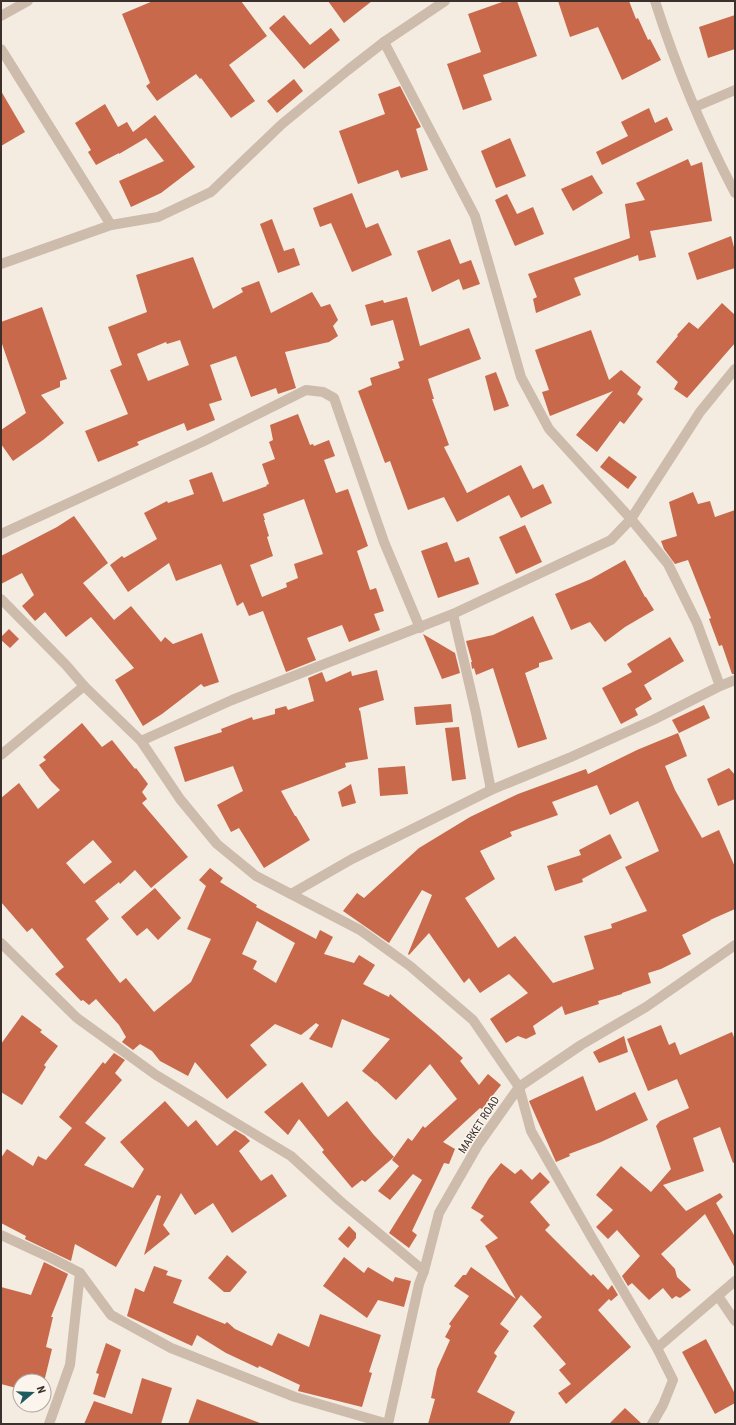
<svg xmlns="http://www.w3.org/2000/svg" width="736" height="1425" font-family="'Roboto Condensed',sans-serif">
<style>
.building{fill:#c8694b;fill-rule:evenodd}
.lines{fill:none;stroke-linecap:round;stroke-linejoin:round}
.minor{stroke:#cdbbac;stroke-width:10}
.tertiary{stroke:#cdbbac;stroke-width:10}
.labels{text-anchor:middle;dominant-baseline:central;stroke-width:3;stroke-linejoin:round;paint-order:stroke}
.street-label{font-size:11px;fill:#3b302b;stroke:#fbf5ee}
</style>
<rect width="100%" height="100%" fill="#f4ebe1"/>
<g class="building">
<polygon points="153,1 241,1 267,36 229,65 255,101 231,118 201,78 200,79 196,74 157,101 146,86 150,83 122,14"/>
<polygon points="328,1 372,1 344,23"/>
<polygon points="505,1 517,1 537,56 483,75 492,100 463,110 447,64 481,52 468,14"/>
<polygon points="558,1 629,1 636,19 638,18 648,40 650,39 661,60 622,80 598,27 570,37"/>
<polygon points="284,15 310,45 331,28 340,40 304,69 269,28"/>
<polygon points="735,15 735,49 708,58 699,27"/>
<polygon points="294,79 303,91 277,113 267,101"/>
<polygon points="400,86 421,127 416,129 428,170 401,178 398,170 358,184 339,131 385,114 378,94"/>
<polygon points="1,91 25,132 1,146"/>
<polygon points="105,104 118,127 127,122 133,132 155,115 195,167 161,193 131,207 119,181 164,161 146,138 119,154 119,153 96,165 88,152 91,150 75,123"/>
<polygon points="649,108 655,123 667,117 673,130 602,165 596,152 628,136 621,122"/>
<polygon points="510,138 526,176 496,188 481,151"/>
<polygon points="688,159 691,166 702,162 712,221 650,231 656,257 639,261 638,255 574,278 581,295 536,313 533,299 537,297 528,274 630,238 625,204 645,200 636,183"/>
<polygon points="592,175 603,193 573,211 561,189"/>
<polygon points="352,193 366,228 378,223 392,255 352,272 331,223 320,227 313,208"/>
<polygon points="507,194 517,214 533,207 544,234 515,246 495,200"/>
<polygon points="272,219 284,251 294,248 300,265 278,273 260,224"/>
<polygon points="731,236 735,251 735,268 697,280 688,253"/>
<polygon points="450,239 460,264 471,260 480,284 463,290 459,279 432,292 417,251"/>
<path d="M193,257L213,309L243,292L241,288L259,281L271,313L312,292L321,307L330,304L338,320L333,326L338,336L329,342L285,352L296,388L278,394L276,388L251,397L236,356L210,365L222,400L209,404L215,420L187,431L184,423L137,442L139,445L98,462L85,431L128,414L110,370L122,365L108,327L147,312L136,275ZM180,340L189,365L148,381L137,354L166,342L167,344Z"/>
<polygon points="407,297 420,346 469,328 481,359 428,379 434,399 432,399 449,445 444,447 467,493 521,465 533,489 543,484 552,503 521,518 509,495 457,522 444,497 408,510 390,461 385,463 358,391 372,385 370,378 400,368 398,362 404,360 393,320 371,326 365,305 383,300 384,303"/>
<polygon points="722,303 735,315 735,343 687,398 674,389 678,382 656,362 678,336 677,335 689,322 698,329"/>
<polygon points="42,307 67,379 60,381 60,387 41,395 64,423 43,440 13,461 1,444 1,430 26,413 1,341 1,322"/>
<polygon points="591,330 609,380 621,370 641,387 637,394 643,399 624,424 620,421 597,452 576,435 613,391 550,416 542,392 549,390 535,350"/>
<polygon points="496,372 509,406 494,411 485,376"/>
<path d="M298,414L310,445L313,444L314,446L329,440L335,456L324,460L336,493L348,489L368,546L357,551L370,590L376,588L384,611L374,614L380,630L349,642L342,625L307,638L316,660L286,672L263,611L249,616L243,602L237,606L221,564L176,581L169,563L128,592L110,565L122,556L124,558L157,539L144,513L167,501L168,503L194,494L189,480L212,472L223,502L267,486L266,485L269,484L262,464L275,459L269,442L273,440L270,425ZM304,499L323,554L294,564L298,578L286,583L287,587L262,597L250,565L273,556L267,537L269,536L264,520H265L263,514Z"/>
<polygon points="609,456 637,477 628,489 600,467"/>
<polygon points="693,492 698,504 710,501 715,517 735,510 735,674 732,674 722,645 719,646 709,619 711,618 688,560 675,564 664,549 661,541 677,536 669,502"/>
<polygon points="74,516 108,563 83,583 114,620 131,606 161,642 165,637 173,644 202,633 219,682 204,687 201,684 162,714 143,726 115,680 134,668 91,617 66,637 45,612 35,621 22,606 34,595 22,573 1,584 1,556 57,527"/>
<polygon points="525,525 542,562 516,574 499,537"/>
<polygon points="447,542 455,562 469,557 479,584 438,598 421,551"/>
<polygon points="625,560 645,597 646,597 654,610 625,627 605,642 590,622 571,630 555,594 591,579"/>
<polygon points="533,616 553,659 539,663 539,667 525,673 547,739 518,748 493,668 476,675 474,668 472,669 471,662 472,662 466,641 493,635"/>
<polygon points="9,629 19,639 10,648 1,640 1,637"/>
<polygon points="423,634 455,653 460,673 442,679"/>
<polygon points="670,637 684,661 644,685 652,699 635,709 638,715 621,724 602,688 632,672 627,664"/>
<polygon points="377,670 384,700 359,708 359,711 360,710 368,759 345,763 346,767 281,791 295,816 296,816 310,840 264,868 239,828 231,832 217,805 243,791 233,766 185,782 174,747 222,732 221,729 252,717 253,720 275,714 275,709 286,706 288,710 314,701 308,678 322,672 326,682 351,671 352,676"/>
<polygon points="451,704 453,722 416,725 414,707"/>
<polygon points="704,705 710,718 679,733 672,720"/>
<path d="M82,723L102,747L112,740L135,769L136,768L148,784L142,792L147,799L142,803L188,857L151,888L135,870L120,884L119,882L95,901L109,919L86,939L120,983L126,978L154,1012L191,982L211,939L187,929L206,886L199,880L210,868L223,878L220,882L257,905L256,907L316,939L320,930L333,937L324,954L354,963L359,955L375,965L363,984L389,997L390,994L437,1034L463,1058L460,1061L479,1085L488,1074L501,1085L482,1109L480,1108L443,1142L455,1149L449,1164L444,1163L412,1231L417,1235L409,1248L389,1233L422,1180L413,1174L390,1200L378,1191L399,1166L392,1160L408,1138L412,1141L423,1126L425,1128L457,1099L430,1064L396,1100L376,1081V1082L362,1071L390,1039L342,1019L332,1048L309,1039L319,1025L316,1023L301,1035L275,1024L250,1045L267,1065L227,1099L195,1062L188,1076L160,1061L152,1051L140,1044L133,1050L122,1042L126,1037L119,1025L96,999L89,1005L83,1000L81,1001L55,974L64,967L32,928L27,932L1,902V798L19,783L38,809L60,790L51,781L39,765L46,760L43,757ZM93,840L112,862L84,884L66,863ZM257,921L295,943L276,983L253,969L257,961L242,954Z"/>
<polygon points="459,727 466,779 452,781 445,728"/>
<path d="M678,733L687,756L665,766L675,790L702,838L719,830L735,867V909L710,920H711L682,935L691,954L661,969L648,973L651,983L622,993V994L598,1001L599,1004L565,1015L562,1006L533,1026L536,1034L526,1039L518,1036L506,1043L490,1019L528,993L509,974L480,993L469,978L464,983L429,933L409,955L408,954L432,895L422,890L389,943L343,911L357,893L364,898L419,848L470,817L518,794L586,769L588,774L637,750ZM597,785L610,815L638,801L659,851L625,867L647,911L611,924L612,928L584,936L594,969L553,983L515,936L498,948L465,898L495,879L480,851L512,836L510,832L558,815L552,802Z"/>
<polygon points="405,766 408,794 380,796 378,768"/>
<polygon points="729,768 735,775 735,799 718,806 707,779"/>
<polygon points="351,784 356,803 342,807 338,792"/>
<polygon points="610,834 622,858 582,879 583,882 555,891 547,866 581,855 579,850"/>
<polygon points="155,888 181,918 158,940 147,928 137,936 121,917"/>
<polygon points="22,1015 42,1030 40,1032 58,1046 44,1065 46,1067 22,1105 1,1092 1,1044"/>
<polygon points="661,1025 669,1045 675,1042 680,1055 732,1032 735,1040 735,1162 733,1163 720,1127 693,1138 704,1171 663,1185 686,1211 720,1193 723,1197 716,1203 735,1237 735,1268 705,1214 661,1254 675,1269 677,1277 691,1290 680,1298 676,1296 672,1299 663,1288 649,1300 632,1283 628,1286 622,1276 640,1256 617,1230 608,1239 596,1227 613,1210 596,1195 621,1166 651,1192 671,1169 656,1126 660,1121 689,1108 677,1079 648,1091 627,1039"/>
<polygon points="624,1036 628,1052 599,1063 593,1052"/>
<polygon points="114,1053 125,1060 115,1073 122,1080 85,1123 106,1138 84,1165 133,1188 144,1169 120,1142 165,1101 188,1127 196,1120 217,1146 235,1130 245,1136 250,1141 239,1151 261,1181 272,1174 287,1196 232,1233 213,1203 195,1215 181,1193 163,1225 170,1234 144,1255 161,1196 157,1195 116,1267 75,1244 71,1261 25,1239 26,1236 1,1223 1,1158 7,1149 33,1166 38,1156 46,1160 72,1128 59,1117 103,1062 105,1064"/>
<polygon points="583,1076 596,1111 635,1092 648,1120 601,1142 569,1154 570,1156 556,1162 529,1101"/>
<polygon points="302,1082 328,1117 347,1101 373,1134 394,1157 365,1182 362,1180 352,1188 322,1152 324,1150 299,1119 288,1135 264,1112"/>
<polygon points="501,1163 515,1174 521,1169 532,1180 540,1172 550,1182 530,1202 550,1225 545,1230 591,1276 593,1274 608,1290 612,1285 618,1295 611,1301 609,1299 598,1310 631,1347 566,1404 558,1393 571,1384 559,1370 566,1364 533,1326 542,1317 521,1295 500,1324 509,1331 494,1353 497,1356 477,1392 515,1412 509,1424 428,1424 435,1399 431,1398 437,1369 450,1340 445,1337 451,1326 449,1324 469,1296 454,1286 463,1275 466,1275 471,1267 516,1299 485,1246 498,1238 480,1220 484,1216 471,1208 489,1178"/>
<polygon points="349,1226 356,1233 356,1238 348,1248 338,1239"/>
<polygon points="227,1255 247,1272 230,1292 224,1292 208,1278"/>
<polygon points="344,1257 364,1273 368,1267 393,1282 395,1277 411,1281 404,1307 378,1300 367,1318 323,1286"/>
<polygon points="44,1262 68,1274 51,1317 53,1317 46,1347 52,1349 44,1382 20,1381 20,1389 1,1384 1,1287 31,1295"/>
<polygon points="154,1266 168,1271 166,1275 182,1280 173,1303 225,1324 227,1322 235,1329 272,1346 278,1333 309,1347 320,1314 381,1335 369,1372 372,1373 362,1407 298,1391 300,1385 259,1366 258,1368 226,1353 197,1335 192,1346 127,1316 135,1288 144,1292"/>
<polygon points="706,1339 735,1394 735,1403 715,1414 682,1352"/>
<polygon points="106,1343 121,1350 105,1398 93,1394 99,1374 96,1373"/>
<polygon points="142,1378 172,1388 161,1424 84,1424 94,1401 132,1414"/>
<polygon points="197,1399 260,1423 260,1424 188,1424"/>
<polygon points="625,1408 642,1424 609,1424"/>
</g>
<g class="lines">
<g class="minor">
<polyline points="1,16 28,1"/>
<polyline points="384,42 475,216 521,377 549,429 631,519 668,564 697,623 720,686"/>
<polyline points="1,49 111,225"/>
<polyline points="695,107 735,90"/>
<polyline points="1,264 111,225 158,217 211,192 282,124 348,70 384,42 445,1"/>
<polyline points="1,534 202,442 306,390 323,392 334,398 384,542 420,628"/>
<polyline points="1,599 66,665 84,686 141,741 180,799 217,844 256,876 360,930 410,966 473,1020 519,1087 531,1131 592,1238 657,1348 673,1380 663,1405 652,1424"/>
<polyline points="453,614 476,713 491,790"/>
<polyline points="141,741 232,700 453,614 611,540 631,519 700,412 735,369"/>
<polyline points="1,755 84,686"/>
<polyline points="291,894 352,859 491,790 571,757 653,720 720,686 735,680"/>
<polyline points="1,943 77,1018 156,1075 291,1156 340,1201 424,1271"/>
<polyline points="1,1235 51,1258 80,1273 111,1315 171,1348 295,1397 388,1424 419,1284 424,1271 439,1213 478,1145 519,1087 581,1045 646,1007 735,945"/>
<polyline points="718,1296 735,1321"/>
<polyline points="657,1348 735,1281"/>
<polyline points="49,1424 70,1365 80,1273"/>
</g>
<path class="tertiary" d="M655,1C676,67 703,132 735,193"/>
</g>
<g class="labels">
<g class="street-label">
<text transform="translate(479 1125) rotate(-57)">MARKET ROAD</text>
</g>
</g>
<rect width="736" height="1425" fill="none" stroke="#3b302b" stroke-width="4"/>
<g transform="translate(32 1393) rotate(71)"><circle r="19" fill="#fbf5ee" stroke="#aea6a0"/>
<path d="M0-3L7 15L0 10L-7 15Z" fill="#1f5a5e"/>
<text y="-6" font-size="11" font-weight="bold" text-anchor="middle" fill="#3b302b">N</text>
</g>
</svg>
